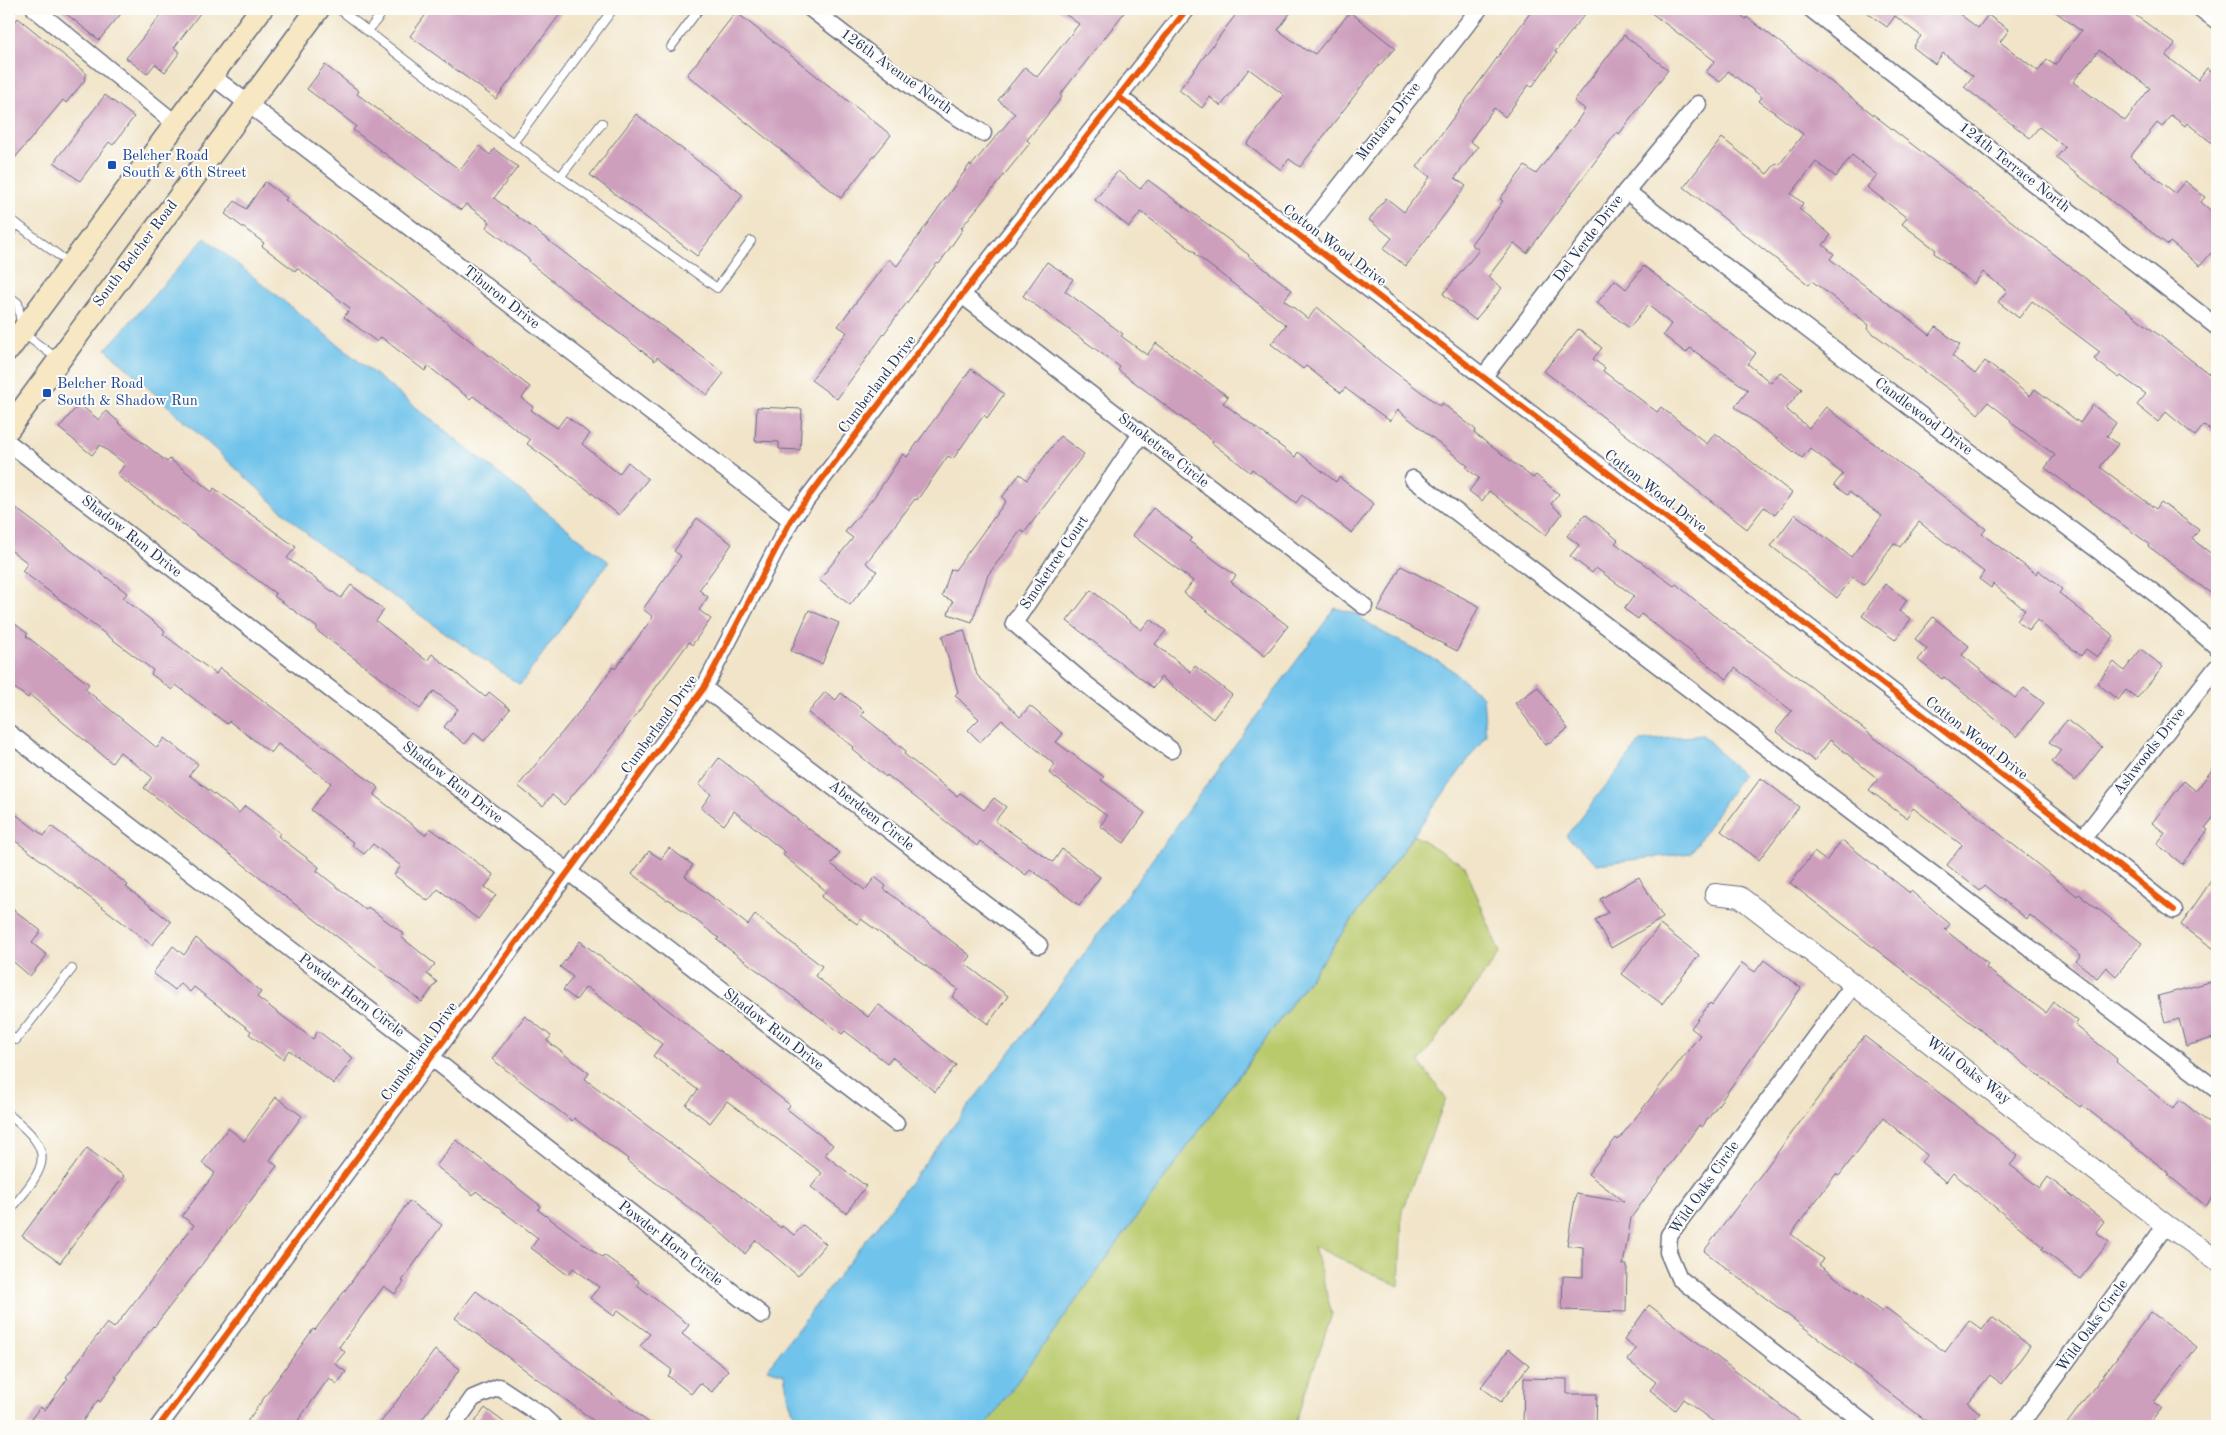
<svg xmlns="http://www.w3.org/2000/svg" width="2226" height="1435" font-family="'Old Standard TT',serif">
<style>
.green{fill:#b9ca6d;stroke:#6a7c66}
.water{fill:#6fc3eb;stroke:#4579a4}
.building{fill:#cd9fbd;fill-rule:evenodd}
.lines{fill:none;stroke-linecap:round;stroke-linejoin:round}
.service-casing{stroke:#666e83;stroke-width:10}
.minor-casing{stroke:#666e83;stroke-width:19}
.tertiary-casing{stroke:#666e83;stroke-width:22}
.secondary-casing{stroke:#666e83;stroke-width:25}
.service{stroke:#fff;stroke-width:8}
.minor{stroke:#fff;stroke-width:16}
.tertiary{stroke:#fff;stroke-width:20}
.secondary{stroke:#f7e8c3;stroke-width:22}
.cycleway-casing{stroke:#fdfcf7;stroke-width:9}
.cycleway{stroke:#e8590c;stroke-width:6}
.transit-dot{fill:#1a4fb4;stroke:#fdfcf7;stroke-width:2}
.labels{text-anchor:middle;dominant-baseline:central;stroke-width:4;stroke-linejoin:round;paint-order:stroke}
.street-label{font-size:15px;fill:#1b2f5e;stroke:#fdfcf7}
.transit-label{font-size:15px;fill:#164399;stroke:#fdfcf7;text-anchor:start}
</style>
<rect width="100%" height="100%" fill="#fdfcf7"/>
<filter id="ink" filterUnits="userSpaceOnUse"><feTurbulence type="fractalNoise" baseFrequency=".02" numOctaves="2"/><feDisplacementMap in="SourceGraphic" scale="10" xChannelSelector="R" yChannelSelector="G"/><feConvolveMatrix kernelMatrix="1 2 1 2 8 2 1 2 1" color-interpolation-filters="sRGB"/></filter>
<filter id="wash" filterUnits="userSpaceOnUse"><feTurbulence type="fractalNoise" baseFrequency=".0096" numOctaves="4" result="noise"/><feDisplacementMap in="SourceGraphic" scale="20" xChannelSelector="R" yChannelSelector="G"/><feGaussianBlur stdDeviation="1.12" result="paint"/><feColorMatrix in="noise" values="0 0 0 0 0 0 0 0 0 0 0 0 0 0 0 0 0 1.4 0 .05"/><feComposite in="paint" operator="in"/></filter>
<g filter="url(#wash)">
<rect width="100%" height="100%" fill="#f1e4c8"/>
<polygon class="green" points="1414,835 1465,866 1500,953 1419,1062 1446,1098 1402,1210 1399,1286 1314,1246 1332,1314 1294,1426 985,1426"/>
<g class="water">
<polygon points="205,238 609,562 520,685 317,543 106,349"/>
<polygon points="1335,608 1354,613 1382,632 1447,666 1483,697 1486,735 985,1426 798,1426 789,1400 784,1374 767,1369 1053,996"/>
<polygon points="1703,735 1742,775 1691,853 1597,864 1566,836 1641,741"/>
</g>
<g id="blocks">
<g class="building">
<polygon points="60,9 125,9 99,40"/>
<polygon points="166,9 203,9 174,48 180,52 165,72 155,64 147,74 126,58"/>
<polygon points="430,9 564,9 496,99 410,36"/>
<polygon points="1058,9 1127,9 1060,95 1062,97 1027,140 1030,143 961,228 963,229 939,264 937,263 896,317 837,399 811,380 847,332 838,326 889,259 897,266 970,164 971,166 1015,114 998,100 1025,67 1037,77 1079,24"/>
<polygon points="1240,9 1293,9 1278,30 1307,51 1308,50 1315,54 1350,12 1395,48 1368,78 1300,167 1289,159 1281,170 1247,144 1284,95 1249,69 1221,106 1210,97 1202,108 1179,90"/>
<polygon points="1533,9 1589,9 1555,52 1557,53 1532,87 1529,85 1505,117 1494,108 1470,141 1478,147 1455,178 1466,186 1406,266 1383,249 1392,238 1369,220 1386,198 1404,212 1430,177 1417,167"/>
<polygon points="1646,9 1733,9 1746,19 1747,17 2217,380 2217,435 2204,425 2195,436 2166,412 2158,422 2137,405 2146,394 2121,376 2119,378 2094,359 2100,352 2032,301 2019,318 1998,302 2007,291 1983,272 1974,284 1934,253 1936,250 1902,224 1907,218 1867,187 1877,175 1852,155 1836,177 1816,162 1791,194 1803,203 1799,209 1831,235 1823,245 1834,254 1830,259 1930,335 1936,327 1960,345 1952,356 1975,374 1985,361 2030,396 2035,389 2080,423 2093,405 2116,423 2107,436 2118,444 2100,467 2156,509 2161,502 2199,530 2192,539 2217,558 2217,598 2148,546 2149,544 2045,468 2055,455 2010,422 2011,420 1988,402 1978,414 1958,396 1867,329 1869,325 1812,281 1809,285 1684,187 1722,138 1767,174 1776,163 1779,165 1803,134 1759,101 1762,97 1728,71 1720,82 1706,72 1715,61"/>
<path d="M1862,9H1953L1978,28L1988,15L2009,30L2000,42L2038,71L2047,60L2055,65L2081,31L2052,9H2127L2175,44L2166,56L2198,80L2207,68L2217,76V147L2187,123L2185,126L2171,115L2162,127L2157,123L2130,157L2175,193L2185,181L2205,197L2201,202L2217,216V259L2211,253L2200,266L2170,242L2168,245L2056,158L2065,147L2039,127L2030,138L1964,87L1973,76L1943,53L1935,64L1913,47L1921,36L1895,16L1887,27ZM2099,50L2150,88L2125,121L2073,82Z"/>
<polygon points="736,12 891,135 841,198 687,75"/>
<polygon points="18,18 87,74 84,79 85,80 66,103 63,100 9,165 9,29"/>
<polygon points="1624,35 1668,70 1619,134 1617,132 1527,253 1514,243 1488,277 1502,288 1475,320 1443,294 1479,250 1471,244 1503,201 1500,199 1525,166 1536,174 1578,120 1585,109 1574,101"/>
<polygon points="325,65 359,91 357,94 460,170 479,146 490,155 494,149 518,167 494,198 593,275 724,373 707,395 657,357 655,361 575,299 529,262 530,260 486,227 490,222 466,204 461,210 353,130 356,126 307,89"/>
<polygon points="105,95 134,117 113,145 109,142 80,181 54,162"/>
<polygon points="636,114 743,195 697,256 590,175"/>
<polygon points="1118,171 1140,189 1148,180 1249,255 1248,256 1292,290 1284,300 1308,319 1317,307 1384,364 1440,406 1442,403 1476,430 1474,433 1533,478 1536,475 1559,494 1551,504 1562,514 1546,535 1489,491 1482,501 1469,491 1479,478 1466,468 1468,466 1398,410 1390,421 1345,388 1341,393 1306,366 1303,369 1271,344 1286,325 1195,254 1196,253 1141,212 1129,227 1095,200"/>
<polygon points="265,182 287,198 285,200 370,263 530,387 522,398 533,407 531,410 557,428 566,416 590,434 582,444 619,474 628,462 648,479 619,515 563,470 527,444 530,440 473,396 470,399 428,366 425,371 381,337 377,342 344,317 350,308 297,268 295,271 262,246 264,243 225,214 235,201 246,209"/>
<polygon points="1047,262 1073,279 1065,291 1123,334 1121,336 1147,355 1156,343 1228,397 1223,403 1295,457 1298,452 1336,482 1339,477 1374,504 1352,533 1302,495 1296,503 1252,469 1250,472 1212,443 1213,441 1118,370 1120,367 1023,296"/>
<polygon points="1644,266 1756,353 1748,364 1771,383 1780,372 1802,389 1786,409 1809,428 1826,407 1986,529 1982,534 2036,574 2038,570 2062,589 2059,593 2114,636 2097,657 2086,649 2081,656 2037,620 2029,630 2017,621 2025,610 1993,584 1991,588 1979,579 1984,572 1919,522 1900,547 1894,543 1864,585 1853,577 1837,598 1771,546 1795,514 1851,557 1882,516 1849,492 1847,495 1834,485 1843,474 1810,448 1802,458 1735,407 1748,390 1690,348 1686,353 1663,335 1671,324 1648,305 1629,328 1597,303 1615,280 1626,289"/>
<polygon points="1578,329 1602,348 1593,359 1605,368 1603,371 1657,412 1661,407 1707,444 1715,433 1792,493 1775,515 1764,507 1747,529 1544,371"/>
<polygon points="971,369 1004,394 987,418 984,415 953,459 948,456 917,500 915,499 866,563 877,571 850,605 819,580 853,538 845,532 874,497 903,454 907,457"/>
<polygon points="79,404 99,420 106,411 119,422 118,423 167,462 170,459 212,492 214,488 296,547 287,558 341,598 351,585 384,610 376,621 427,661 432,654 485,697 489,692 510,709 484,741 474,733 465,744 444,727 458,709 434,691 420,709 401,693 316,630 318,628 274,596 276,594 117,475 125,464 100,445 92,455 59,428"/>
<polygon points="757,407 802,409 800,450 779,449 779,442 755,441"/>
<polygon points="1060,436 1084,454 1024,533 1021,530 988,575 972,622 948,614 953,601 942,596 951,569 955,570 1006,501 1002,497 1020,474 1027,480"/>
<polygon points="9,503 127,593 123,598 165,631 163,634 216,674 220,668 379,788 374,795 425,835 430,828 494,875 485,887 496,895 478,919 438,889 428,901 394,875 401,866 373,844 364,854 352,845 354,843 311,810 331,783 278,744 271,753 229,721 227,724 176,685 172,690 151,674 153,670 22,571 28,563 9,549"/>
<polygon points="1153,508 1192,538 1189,541 1236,576 1231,582 1288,626 1265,656 1184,593 1193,581 1132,535"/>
<polygon points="1585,514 1618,540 1615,543 1674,586 1676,584 1713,615 1811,687 1896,755 1970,810 2077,896 2079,894 2142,943 2116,976 2106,967 2097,978 2076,961 2081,955 2030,915 2027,919 1985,885 1980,891 1947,865 1962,845 1913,808 1906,818 1869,790 1878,779 1830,740 1814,761 1776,731 1792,711 1735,668 1727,679 1641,614 1638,619 1624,609 1634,596 1596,568 1592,573 1570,556 1579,545 1567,536"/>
<polygon points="697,518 732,544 699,590 708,597 699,610 711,619 692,645 689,642 609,752 564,805 552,795 543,806 518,786 588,701 613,667 615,669 653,617 643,609 681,556 674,551"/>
<polygon points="1401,566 1479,606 1457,651 1378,610"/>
<polygon points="1885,584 1907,600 1899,611 1911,619 1895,640 1862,616"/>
<polygon points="1091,590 1141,630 1150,619 1166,631 1155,644 1191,672 1195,666 1232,695 1213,719 1161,677 1153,688 1067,621"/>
<polygon points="809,610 839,623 822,664 791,651"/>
<polygon points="1933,617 1969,646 1962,655 2015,698 2024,688 2044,703 2017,737 1944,677 1942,679 1918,660 1927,649 1915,639"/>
<polygon points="9,619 28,634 26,636 89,684 85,689 157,748 164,738 198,764 189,775 239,813 245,806 280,833 278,836 319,867 317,871 366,910 368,907 404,934 401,937 435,964 427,974 437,982 422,1002 144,788 152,777 120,752 112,763 30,695 28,698 9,684"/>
<polygon points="964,630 977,675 1020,717 1030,706 1063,734 1056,742 1104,777 1101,780 1145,813 1124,843 1100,826 1107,816 1049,773 1055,765 1002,720 980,742 968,730 979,719 955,695 958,692 942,636"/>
<polygon points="2141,649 2163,667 2137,698 2126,690 2118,700 2097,683 2114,662 2124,671"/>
<polygon points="1538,687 1568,729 1546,745 1515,703"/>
<polygon points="825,692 836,700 841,693 864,711 861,715 906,751 904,754 957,796 960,793 984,810 994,798 1006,807 995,821 1053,862 1062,849 1100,877 1079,905 1030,869 1026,875 980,841 977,846 887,775 886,777 852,749 854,747 808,713"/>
<polygon points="2067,720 2102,747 2075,781 2052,762 2061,750 2049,742"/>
<polygon points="719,758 840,853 831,864 865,890 875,877 886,886 884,889 971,956 965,964 1008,996 988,1024 952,997 958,989 861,919 857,924 821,897 826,891 783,855 785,852 734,811 724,825 701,808 711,794 699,785"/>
<polygon points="2217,763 2217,813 2205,828 2208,830 2182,864 2157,844 2165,833 2152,823 2184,781 2196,791"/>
<polygon points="1761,778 1799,807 1759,860 1721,831"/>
<polygon points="9,809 44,836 51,826 128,885 126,887 171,922 152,945 9,836"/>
<polygon points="1842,840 1910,893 1911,891 1950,924 1945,930 1988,964 1986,968 2046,1013 2054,1002 2078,1021 2075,1025 2117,1059 2116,1062 2173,1109 2180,1100 2217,1129 2217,1192 2206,1206 2168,1175 2170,1174 2082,1105 2080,1107 1790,883 1814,852 1826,861"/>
<polygon points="669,848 693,865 685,876 748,925 755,915 822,966 815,976 868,1017 878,1004 956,1065 935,1092 892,1057 887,1063 845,1031 842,1034 717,940 719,938 668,899 667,900 632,874 649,851 661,859"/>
<polygon points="2217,872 2217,951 2181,925"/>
<polygon points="1639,877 1663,918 1611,948 1595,920 1608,913 1600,899"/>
<polygon points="9,906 41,931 32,943 47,955 30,976 9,958"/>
<polygon points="1660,925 1699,955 1662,1004 1622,974"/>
<polygon points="196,938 261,992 257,997 313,1039 318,1031 353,1058 334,1084 289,1050 283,1059 249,1034 251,1031 194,987 190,992 180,983 175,990 153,973 173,946 184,955"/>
<polygon points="580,941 790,1105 787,1109 833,1145 825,1155 866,1186 846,1213 811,1187 822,1173 727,1101 710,1123 686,1105 698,1090 653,1056 662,1044 586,987 576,1000 563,990 573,977 560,967"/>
<polygon points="1764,960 1801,988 1731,1087 1702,1127 1699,1125 1631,1218 1623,1265 1627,1265 1626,1312 1562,1310 1563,1276 1583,1277 1583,1247 1567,1245 1576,1194 1624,1202 1588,1174 1616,1138 1618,1140 1700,1035 1691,1028 1710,1003 1712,1005 1742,963 1755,972"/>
<polygon points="2210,982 2217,1010 2217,1037 2186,1046 2179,1019 2165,1023 2158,996"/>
<polygon points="525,1016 551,1036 547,1041 589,1073 585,1079 733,1190 781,1228 782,1226 794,1235 803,1225 826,1244 798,1276 756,1240 745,1254 712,1225 627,1161 628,1159 574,1118 572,1121 492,1059"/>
<polygon points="1864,1036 1950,1101 2018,1156 2010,1165 2040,1188 2048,1177 2104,1221 2096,1232 2109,1242 2080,1279 2042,1249 2044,1247 1953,1173 1946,1182 1921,1162 1927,1155 1883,1118 1839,1176 1836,1174 1791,1234 1823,1259 1819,1265 1882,1312 1886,1308 1945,1352 1969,1320 1982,1330 1992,1317 2030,1346 2002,1384 1990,1375 1968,1403 1980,1413 1970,1426 1933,1426 1704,1251"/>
<polygon points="276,1097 302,1116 270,1160 277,1166 154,1327 153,1326 115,1377 117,1378 100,1402 98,1400 79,1426 26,1426 40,1407 45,1410 68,1378 66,1377 107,1323 114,1328 194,1225 182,1216 215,1173 202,1163 228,1128 244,1141"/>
<polygon points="456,1140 541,1206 538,1210 602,1257 604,1255 639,1281 637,1285 689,1325 682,1334 728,1370 712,1392 700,1383 691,1394 668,1376 672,1370 640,1346 650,1334 618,1310 614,1316 590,1298 599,1287 573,1268 568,1275 531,1248 538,1238 476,1191 473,1195 436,1166"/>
<polygon points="87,1148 124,1176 60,1263 22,1236"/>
<polygon points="409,1201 442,1225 402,1281 404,1282 395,1294 384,1286 339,1347 345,1352 335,1364 346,1372 337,1384 329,1378 294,1426 244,1426 313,1329 315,1330 352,1281"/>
<polygon points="476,1291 590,1377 653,1426 601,1426 455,1318"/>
<polygon points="1649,1305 1777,1403 1807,1426 1719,1426 1683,1399 1675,1410 1650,1390 1656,1382 1627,1360 1636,1349 1624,1340"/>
<polygon points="2151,1312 2197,1347 2154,1402 2162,1408 2148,1426 2065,1426"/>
<polygon points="1509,1349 1529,1365 1501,1402 1481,1387"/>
<polygon points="435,1350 460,1369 417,1426 378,1426"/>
<polygon points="1524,1378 1567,1379 1567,1394 1597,1394 1596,1426 1523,1426"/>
<polygon points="485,1408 509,1426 472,1426"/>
</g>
</g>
</g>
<g filter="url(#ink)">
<use href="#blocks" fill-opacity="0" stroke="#666e83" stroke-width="1"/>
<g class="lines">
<defs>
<g id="service">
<polyline points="339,9 513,143 613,9"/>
<polyline points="368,31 385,9"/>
<polyline points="671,47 699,9"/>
<polyline points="513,143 717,288 751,241"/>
<polyline points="560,177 602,123"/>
<polyline points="9,218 17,224"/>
<polyline points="9,235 17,224 70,264"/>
<polyline points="9,296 18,303 21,325"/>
<polyline points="24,334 58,359"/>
<polyline points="9,1035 16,1040 72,969"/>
<path d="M9,1115C58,1153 46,1166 12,1208"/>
</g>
<g id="minor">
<polyline points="35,9 176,124"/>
<polyline points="811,9 927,98 983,133"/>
<polyline points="1811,9 2217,327"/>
<polyline points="2201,9 2217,21"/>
<polyline points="212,76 791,520"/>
<polyline points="1119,97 2083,838 2174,910"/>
<polyline points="1626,191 2158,596 2217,647"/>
<polyline points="1301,236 1479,9"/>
<polyline points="962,295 1364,606"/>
<polyline points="1484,376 1626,191 1698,104"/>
<polyline points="1141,434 1014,623 1083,682 1171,750"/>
<polyline points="9,443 896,1123"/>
<polyline points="1413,479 2217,1090"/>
<polyline points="704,688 1039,945"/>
<polyline points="9,733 432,1058 762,1315"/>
<polyline points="2083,838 2217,667"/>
<polyline points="1854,984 1669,1235 1668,1252 1679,1278 1868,1426"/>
<polyline points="159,1426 704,688 791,520 962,295 1187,9"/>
<polyline points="453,1426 473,1398 499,1387 541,1415 553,1426"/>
<polyline points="2019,1426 2166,1225"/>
</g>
<polyline id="tertiary" points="1715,894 1740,897 2166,1225 2217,1260"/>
<g id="secondary">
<polyline points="9,349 261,9"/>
<polyline points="9,428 318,9"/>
</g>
</defs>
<use href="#service" class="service-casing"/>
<use href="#minor" class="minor-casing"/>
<use href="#tertiary" class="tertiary-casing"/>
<use href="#secondary" class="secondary-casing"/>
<use href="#service" class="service"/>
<use href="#minor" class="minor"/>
<use href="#tertiary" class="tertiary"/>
<use href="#secondary" class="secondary"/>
<defs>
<g id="cycleway">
<polyline points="1119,97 2083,838 2174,910"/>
<polyline points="159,1426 704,688 791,520 962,295 1187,9"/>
</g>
</defs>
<use href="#cycleway" class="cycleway-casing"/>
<use href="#cycleway" class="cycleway"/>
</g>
</g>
<g class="transit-dot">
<rect x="107" y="160" width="10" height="10" rx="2.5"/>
<rect x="42" y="388" width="10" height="10" rx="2.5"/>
</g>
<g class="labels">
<g class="street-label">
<text transform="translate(896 72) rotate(36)">126th Avenue North</text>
<text transform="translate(1389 122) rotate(-52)">Montara Drive</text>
<text transform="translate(2014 168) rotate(38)">124th Terrace North</text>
<text transform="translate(1589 239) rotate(-53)">Del Verde Drive</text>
<text transform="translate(1334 246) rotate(37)">Cotton Wood Drive</text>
<text transform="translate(136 254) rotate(-53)">South Belcher Road</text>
<text transform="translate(501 298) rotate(38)">Tiburon Drive</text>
<text transform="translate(878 385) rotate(-53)">Cumberland Drive</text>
<text transform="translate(1923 417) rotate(37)">Candlewood Drive</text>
<text transform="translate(1163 451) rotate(38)">Smoketree Circle</text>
<text transform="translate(1655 492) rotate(38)">Cotton Wood Drive</text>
<text transform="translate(131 537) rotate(38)">Shadow Run Drive</text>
<text transform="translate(1055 563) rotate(-56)">Smoketree Court</text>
<text transform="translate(660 725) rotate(-54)">Cumberland Drive</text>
<text transform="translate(1976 739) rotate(38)">Cotton Wood Drive</text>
<text transform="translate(2150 752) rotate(-52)">Ashwoods Drive</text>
<text transform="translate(452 783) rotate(38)">Shadow Run Drive</text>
<text transform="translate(871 816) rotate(38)">Aberdeen Circle</text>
<text transform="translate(351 996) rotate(37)">Powder Horn Circle</text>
<text transform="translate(773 1030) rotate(38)">Shadow Run Drive</text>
<text transform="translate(420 1052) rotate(-54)">Cumberland Drive</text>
<text transform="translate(1968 1071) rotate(37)">Wild Oaks Way</text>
<text transform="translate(1705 1188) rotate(-55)">Wild Oaks Circle</text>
<text transform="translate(670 1244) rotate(38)">Powder Horn Circle</text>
<text transform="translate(2093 1326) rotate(-54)">Wild Oaks Circle</text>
</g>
<g class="transit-label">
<text x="122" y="156">Belcher Road<tspan x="122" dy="17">South &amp; 6th Street</tspan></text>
<text x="57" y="384">Belcher Road<tspan x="57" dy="17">South &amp; Shadow Run</tspan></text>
</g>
</g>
<rect width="2226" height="1435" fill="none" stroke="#fdfcf7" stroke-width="30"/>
</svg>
